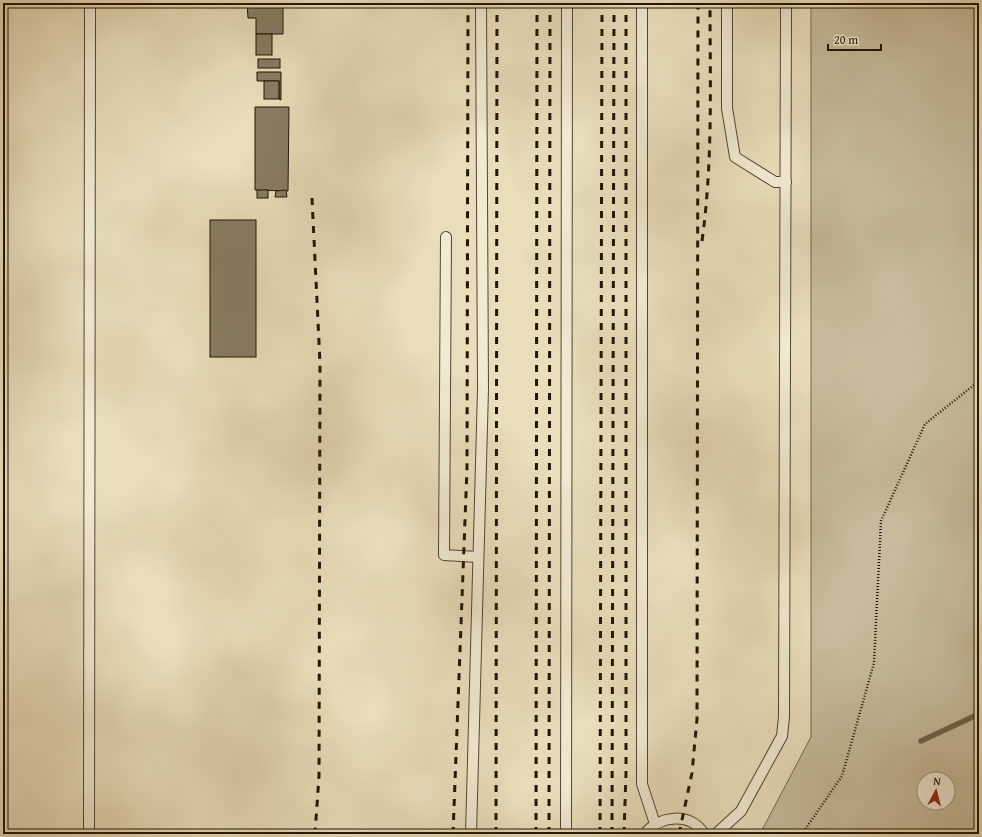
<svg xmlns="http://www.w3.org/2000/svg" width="982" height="837" font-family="'Gentium Book Plus',serif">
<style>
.green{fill:#c6bc9b;stroke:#746850;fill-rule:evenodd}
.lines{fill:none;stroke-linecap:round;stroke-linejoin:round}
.stream{stroke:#70644c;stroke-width:5.5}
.building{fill:#887d63;stroke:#211405}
.lane-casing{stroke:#534632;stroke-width:12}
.path{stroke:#211405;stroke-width:2.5;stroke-dasharray:1 2;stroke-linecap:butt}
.lane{stroke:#f0ead2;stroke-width:10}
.rail{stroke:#211405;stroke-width:3;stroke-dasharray:7 7;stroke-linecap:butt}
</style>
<rect width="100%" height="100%" fill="#e8deba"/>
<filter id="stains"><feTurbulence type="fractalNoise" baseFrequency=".005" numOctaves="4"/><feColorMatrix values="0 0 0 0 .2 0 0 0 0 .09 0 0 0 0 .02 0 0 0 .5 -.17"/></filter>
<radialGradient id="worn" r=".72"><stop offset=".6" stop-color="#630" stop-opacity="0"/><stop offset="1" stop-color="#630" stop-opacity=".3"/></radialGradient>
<path class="green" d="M811,3H979V834H760L811,737ZM924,779H948V803H924Z"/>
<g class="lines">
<polyline class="stream" points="921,741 979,714"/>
</g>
<g class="building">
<polygon points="247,3 283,3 283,34 256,34 256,18 248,18"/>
<rect x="256" y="34" width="16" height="21"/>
<rect x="258" y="59" width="22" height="9"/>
<polygon points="257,72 281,72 281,100 279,99 279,81 257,81"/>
<rect x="264" y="81" width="15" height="18"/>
<polygon points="255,107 289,107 288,191 255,190"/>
<rect x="257" y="190" width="11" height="8"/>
<polygon points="286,190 287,197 275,197 276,191"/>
<rect x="210" y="220" width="46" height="137"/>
</g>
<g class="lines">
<defs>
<g id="lane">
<polyline points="642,3 642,784 655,824"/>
<polyline points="727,3 727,108 735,157 775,182 786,182"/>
<polyline points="446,237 444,555 478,557"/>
<polyline points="89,834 90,3"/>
<polyline points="471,834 483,389 481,3"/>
<polyline points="566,834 567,3"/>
<path d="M645,834C659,815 691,812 704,834"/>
<polyline points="716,834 741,811 782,736 784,717 786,3"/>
</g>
</defs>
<use href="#lane" class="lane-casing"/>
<polyline class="path" points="802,834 842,776 874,663 881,521 925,424 979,381"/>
<use href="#lane" class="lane"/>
<g class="rail">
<polyline points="312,198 320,363 319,776 315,834"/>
<path d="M702,241C713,162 710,82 710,3"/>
<polyline points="453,834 467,468 468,3"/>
<polyline points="496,834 497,3"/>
<polyline points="536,834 537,3"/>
<polyline points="549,834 550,3"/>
<polyline points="600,834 602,3"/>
<polyline points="612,834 614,3"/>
<polyline points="624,834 626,773 626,3"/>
<polyline points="679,834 692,773 697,719 698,3"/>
</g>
</g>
<rect width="982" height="837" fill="none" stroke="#e8deba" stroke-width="16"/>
<rect x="4" y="4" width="974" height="829" fill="none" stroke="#211405" stroke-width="2"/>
<rect x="8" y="8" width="966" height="821" fill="none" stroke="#211405"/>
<g transform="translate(936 791) rotate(7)"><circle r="19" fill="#f0ead2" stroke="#9d9480"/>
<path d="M0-3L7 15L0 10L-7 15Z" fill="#8f2418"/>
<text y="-6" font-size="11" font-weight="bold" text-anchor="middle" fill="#211405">N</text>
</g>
<path d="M828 44v6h53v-6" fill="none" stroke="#211405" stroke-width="2"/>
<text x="834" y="44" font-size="12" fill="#211405" stroke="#f0ead2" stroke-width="3" paint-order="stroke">20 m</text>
<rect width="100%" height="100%" filter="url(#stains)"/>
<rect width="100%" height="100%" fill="url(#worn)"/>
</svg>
